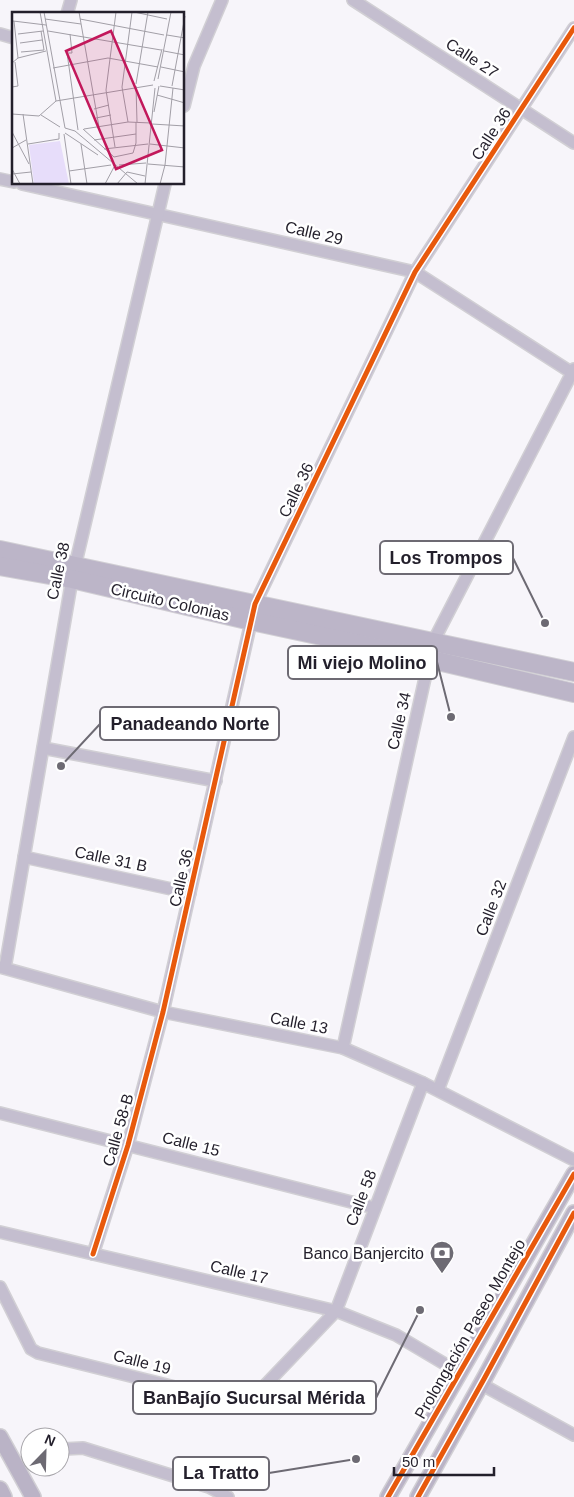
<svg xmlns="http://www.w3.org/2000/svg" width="574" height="1497" font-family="Arial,sans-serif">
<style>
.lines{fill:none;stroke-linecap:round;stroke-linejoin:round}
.minor-casing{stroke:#d1cfd4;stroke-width:14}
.secondary-casing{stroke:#d1cfd4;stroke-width:18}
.primary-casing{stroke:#d1cfd4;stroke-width:20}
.minor{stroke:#c4becf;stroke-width:11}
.secondary{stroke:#bab3c6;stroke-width:15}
.primary{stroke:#bcb5c8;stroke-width:18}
.cycleway-casing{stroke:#fff;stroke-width:8}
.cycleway{stroke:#e8590c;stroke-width:5}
.labels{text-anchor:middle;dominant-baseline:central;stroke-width:5;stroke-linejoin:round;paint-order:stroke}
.street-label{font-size:16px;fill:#231f2b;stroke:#fff}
.poi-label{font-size:16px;fill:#231f2b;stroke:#fff;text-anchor:end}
.inset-road{fill:none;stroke:#a29fa7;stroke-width:1}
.view{fill:#c2185b;fill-opacity:0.15;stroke:#c2185b;stroke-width:2.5}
.inset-edge{fill:none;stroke:#231f2b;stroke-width:2.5}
.leader{fill:none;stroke:#6d6a73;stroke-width:2}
.callout-dot{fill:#6d6a73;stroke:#fff;stroke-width:2}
.callout{fill:#fff;stroke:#6d6a73;stroke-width:2}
.callout-label{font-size:18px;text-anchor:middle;font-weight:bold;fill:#231f2b}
</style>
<rect width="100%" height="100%" fill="#f7f5fa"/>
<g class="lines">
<defs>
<g id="minor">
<polyline points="353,0 574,143"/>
<polyline points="67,14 71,0"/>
<polyline points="0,34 14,38"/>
<polyline points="184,106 194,66 222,0"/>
<polyline points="0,179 14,182"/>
<polyline points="22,184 415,272 574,374"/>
<polyline points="43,748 216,781"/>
<polyline points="24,857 190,893"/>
<polyline points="0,967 163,1012 343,1048 423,1083 574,1160"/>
<polyline points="5,968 72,579 165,184"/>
<polyline points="343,1048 433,642 574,369"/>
<polyline points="438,1090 574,737"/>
<polyline points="0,1113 375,1208"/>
<polyline points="0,1232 336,1311 396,1335 460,1373"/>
<polyline points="93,1254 128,1145 163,1012 255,604 415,272 574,28"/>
<polyline points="0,1287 31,1349 38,1353 239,1403 252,1399 336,1311 423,1083"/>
<polyline points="481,1384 574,1435"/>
<polyline points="60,1452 64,1449 83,1448 209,1487 228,1497"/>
</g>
<g id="secondary">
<polyline points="0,1437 33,1497"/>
<polyline points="0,1489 4,1497"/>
<polyline points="388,1497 574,1174"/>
<polyline points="418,1497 484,1379 574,1213"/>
</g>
<g id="primary">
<polyline points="0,550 574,672"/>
<polyline points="0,566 72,579 251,621 429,659 574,693"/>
</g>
</defs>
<use href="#minor" class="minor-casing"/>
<use href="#secondary" class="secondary-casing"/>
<use href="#primary" class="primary-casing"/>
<use href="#minor" class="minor"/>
<use href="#secondary" class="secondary"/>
<use href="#primary" class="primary"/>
<defs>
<g id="cycleway">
<polyline points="93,1254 128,1145 163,1012 255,604 415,272 574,28"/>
<polyline points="388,1497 574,1174"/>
<polyline points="418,1497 484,1379 574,1213"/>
</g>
</defs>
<use href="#cycleway" class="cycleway-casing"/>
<use href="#cycleway" class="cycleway"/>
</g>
<defs>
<symbol id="bank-pin" viewBox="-11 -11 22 30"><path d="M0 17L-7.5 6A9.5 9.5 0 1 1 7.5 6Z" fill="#6d6a73" stroke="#fff"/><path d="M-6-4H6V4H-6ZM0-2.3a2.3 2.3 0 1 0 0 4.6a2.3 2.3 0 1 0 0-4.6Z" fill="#fff"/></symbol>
</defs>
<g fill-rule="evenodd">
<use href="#bank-pin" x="428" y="1239" width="28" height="38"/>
</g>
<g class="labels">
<g class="street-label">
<text transform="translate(472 58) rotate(33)">Calle 27</text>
<text transform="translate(491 134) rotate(-57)">Calle 36</text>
<text transform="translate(314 233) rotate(13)">Calle 29</text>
<text transform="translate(296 490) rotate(-64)">Calle 36</text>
<text transform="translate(58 571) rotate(-78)">Calle 38</text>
<text transform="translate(170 602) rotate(13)">Circuito Colonias</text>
<text transform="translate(399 721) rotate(-77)">Calle 34</text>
<text transform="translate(111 859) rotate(12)">Calle 31 B</text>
<text transform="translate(181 878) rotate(-77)">Calle 36</text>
<text transform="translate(491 908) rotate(-69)">Calle 32</text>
<text transform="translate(299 1023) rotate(11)">Calle 13</text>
<text transform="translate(118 1130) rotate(-74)">Calle 58-B</text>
<text transform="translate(191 1144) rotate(14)">Calle 15</text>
<text transform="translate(361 1198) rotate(-69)">Calle 58</text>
<text transform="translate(239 1272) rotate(13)">Calle 17</text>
<text transform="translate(470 1329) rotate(-60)">Prolongación Paseo Montejo</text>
<text transform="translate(142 1362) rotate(14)">Calle 19</text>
</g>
<g class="poi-label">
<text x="424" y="1253">Banco Banjercito</text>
</g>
</g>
<g transform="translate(12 12)">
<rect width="172" height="172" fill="#f7f5fa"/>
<path d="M48,129L57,172H22L17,133Z" fill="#e7ddfa"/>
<path class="inset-road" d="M28,0L44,89M32,0L53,116M67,0L87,115M122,0L155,7M33,7L69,12M68,7L152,23M1,9L34,13M29,19L32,38M36,19L149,38M6,22L31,19M58,22L60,41H55L66,118M155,23L173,26M8,31L30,28M152,39L173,43M9,40L32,38M6,46L34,39M0,51L6,46L2,9M149,55L173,60M41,56L96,46L146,55M146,67L159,0M142,69L150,37M124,72L136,0M124,74L125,110M148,74L173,78M160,74L173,4M0,75L6,74L3,50M145,83L173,91M82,97L97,93M142,100L147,74M0,102L27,104L44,89L141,73M11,102L21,172M29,103L48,115M84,106L99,103M116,110L110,75L120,0M140,112L173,114M53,116L63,119L126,172M71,117L102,145L121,141L124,131V110M72,117L116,110L139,111M0,120L17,152M53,121L86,143M52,122L59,172M82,128L124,122M16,132L47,127V121M69,132L75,172M138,132L173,136M103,135L94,78L104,0M0,136L14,128M92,137L136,132M136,152L173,155M107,153L134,151M0,157L8,172M57,159L99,153M0,162L19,160M93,172L102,155M105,172L115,160L133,164M133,172L143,76M148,172L153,153L161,76"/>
<path class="view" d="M99,19L150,138L104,157L54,39Z"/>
<rect width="172" height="172" class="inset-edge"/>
</g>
<path class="leader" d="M545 623L513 558M451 717L437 662M61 766L100 724M420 1310L376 1398M356 1459L269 1473"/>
<g class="callout-dot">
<circle cx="545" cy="623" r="5"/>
<circle cx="451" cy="717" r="5"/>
<circle cx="61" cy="766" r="5"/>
<circle cx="420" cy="1310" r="5"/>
<circle cx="356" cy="1459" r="5"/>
</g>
<g class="callout">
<rect x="380" y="541" width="133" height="33" rx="5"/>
<rect x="288" y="646" width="149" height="33" rx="5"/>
<rect x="100" y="707" width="179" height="33" rx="5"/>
<rect x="133" y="1381" width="243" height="33" rx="5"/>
<rect x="173" y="1457" width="96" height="33" rx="5"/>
</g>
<g class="callout-label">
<text x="446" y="564">Los Trompos</text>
<text x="362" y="669">Mi viejo Molino</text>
<text x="190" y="730">Panadeando Norte</text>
<text x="254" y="1404">BanBajío Sucursal Mérida</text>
<text x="221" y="1479">La Tratto</text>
</g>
<g transform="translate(45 1452) rotate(23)"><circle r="24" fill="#ffffff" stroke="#a7a5aa"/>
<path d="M0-4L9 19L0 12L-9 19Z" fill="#6d6a73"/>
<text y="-8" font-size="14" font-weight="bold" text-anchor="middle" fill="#231f2b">N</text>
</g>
<path d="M394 1467v8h100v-8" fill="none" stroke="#231f2b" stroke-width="2.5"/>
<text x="402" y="1467" font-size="15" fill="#231f2b" stroke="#ffffff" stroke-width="4" paint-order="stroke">50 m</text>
</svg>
